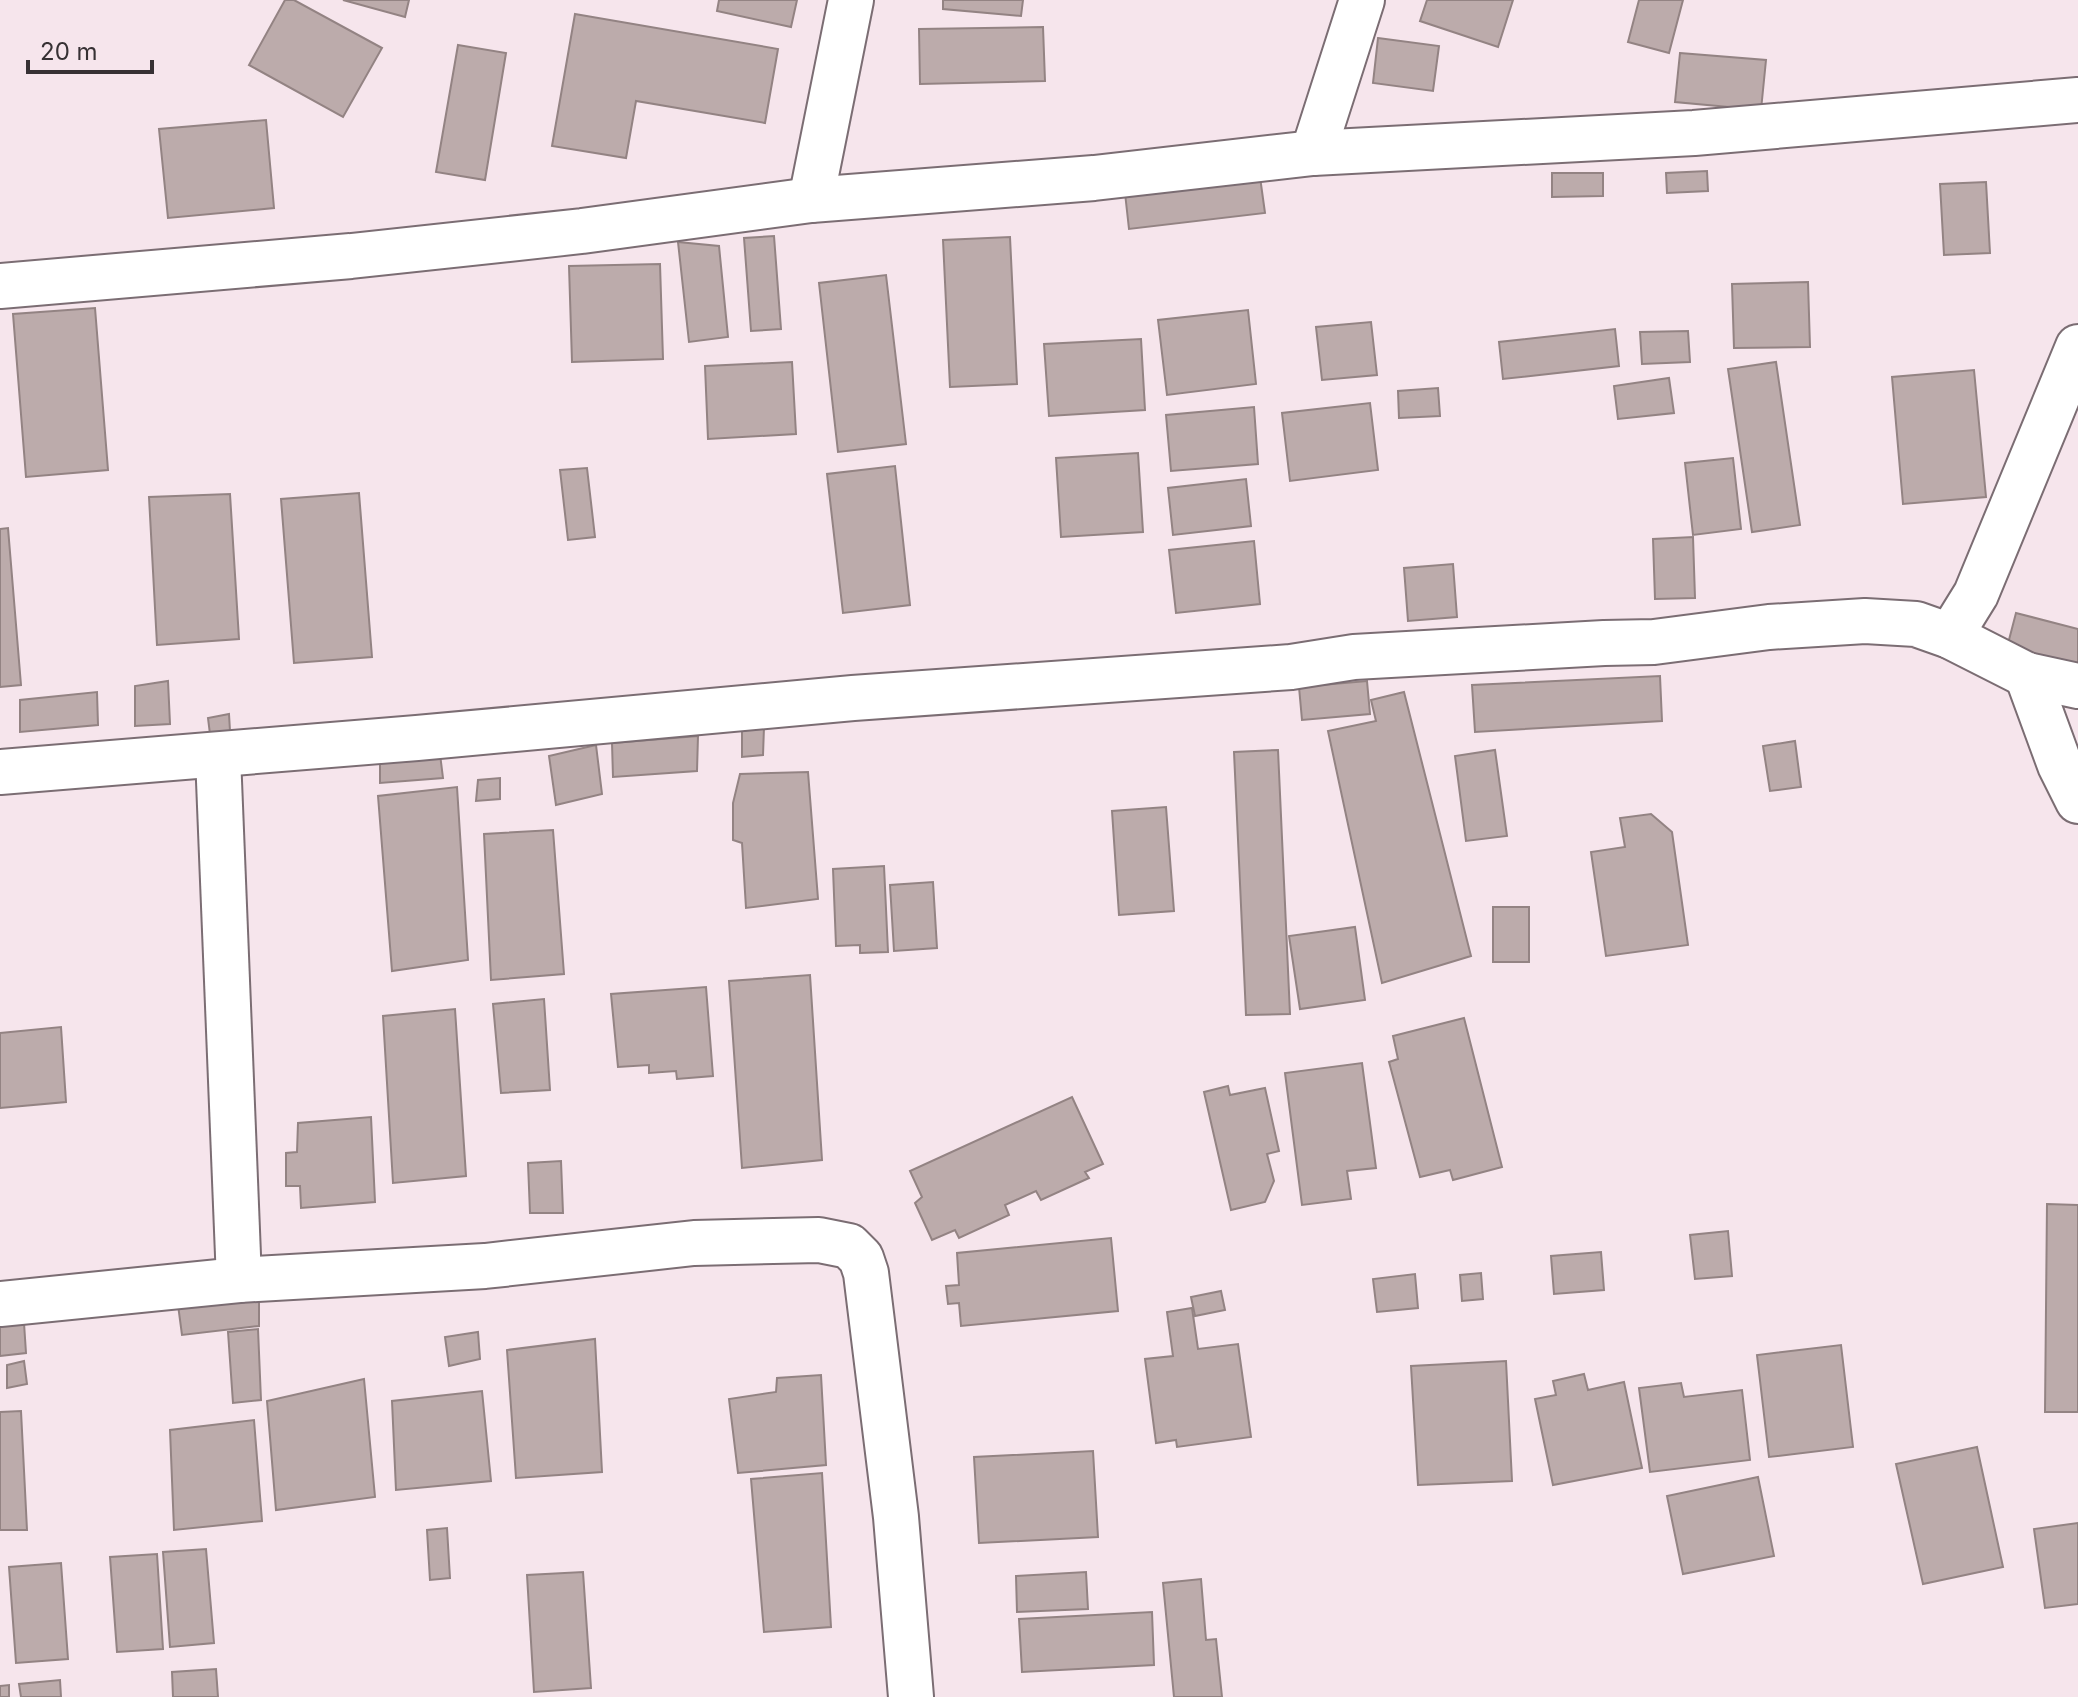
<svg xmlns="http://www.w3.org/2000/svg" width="2078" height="1697" font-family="Inter,sans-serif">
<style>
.building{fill:#bcabab;stroke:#938383;stroke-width:2}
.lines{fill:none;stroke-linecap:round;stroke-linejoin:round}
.minor-casing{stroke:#7b6d73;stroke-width:48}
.minor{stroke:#fff;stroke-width:44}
</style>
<rect width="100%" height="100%" fill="#f6e5ec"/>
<g class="building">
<polygon points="285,0 294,0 382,48 343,117 249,65"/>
<polygon points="343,0 409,0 405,17"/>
<polygon points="719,0 797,0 791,27 717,11"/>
<polygon points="943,0 1023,0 1021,16 943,9"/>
<polygon points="1427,0 1513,0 1498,47 1420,21"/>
<polygon points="1639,0 1683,0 1669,53 1628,42"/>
<polygon points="575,14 778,49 765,123 636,101 626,158 552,146"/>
<polygon points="1043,27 1045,81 920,84 919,29"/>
<polygon points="1378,38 1439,46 1433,91 1373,83"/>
<polygon points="458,45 506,53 485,180 436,172"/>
<polygon points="1680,53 1766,60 1761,110 1675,102"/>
<polygon points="266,120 274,208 168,218 159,129"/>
<polygon points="1707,171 1708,191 1667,193 1666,173"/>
<polygon points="1552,173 1603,173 1603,196 1552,197"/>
<polygon points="1260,177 1265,213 1129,229 1125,193"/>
<polygon points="1986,182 1990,253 1944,255 1940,184"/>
<polygon points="774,236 781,329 751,331 744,238"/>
<polygon points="1010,237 1017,384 950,387 943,240"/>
<polygon points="678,242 719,246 728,337 689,342"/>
<polygon points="660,264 663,359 572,362 569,266"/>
<polygon points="886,275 906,444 838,452 819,283"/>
<polygon points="1808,282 1810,347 1734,348 1732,284"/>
<polygon points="95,308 108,470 26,477 13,314"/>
<polygon points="1248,310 1256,384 1167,395 1158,320"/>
<polygon points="1371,322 1377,375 1322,380 1316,327"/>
<polygon points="1615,329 1619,366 1503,379 1499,342"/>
<polygon points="1688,331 1690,362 1642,364 1640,332"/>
<polygon points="1141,339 1145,410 1049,416 1044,344"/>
<polygon points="792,362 796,434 708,439 705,366"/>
<polygon points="1776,362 1800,525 1752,532 1728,369"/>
<polygon points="1974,370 1986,497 1903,504 1892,377"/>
<polygon points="1669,378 1674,413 1618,419 1614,386"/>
<polygon points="1438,388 1440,416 1399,418 1398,391"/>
<polygon points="1370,403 1378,470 1290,481 1282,413"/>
<polygon points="1254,407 1258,464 1171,471 1166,415"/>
<polygon points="1138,453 1143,532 1061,537 1056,458"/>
<polygon points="1733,458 1741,529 1693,535 1685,463"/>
<polygon points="895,466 910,605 843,613 827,474"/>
<polygon points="587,468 595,537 568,540 560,470"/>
<polygon points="1246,479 1251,526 1173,535 1168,488"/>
<polygon points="359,493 372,657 294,663 281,499"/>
<polygon points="230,494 239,639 157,645 149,497"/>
<polygon points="8,528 21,685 0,687 0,529"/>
<polygon points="1693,537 1695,598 1655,599 1653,539"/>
<polygon points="1254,541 1260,604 1176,613 1169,550"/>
<polygon points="1453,564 1457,617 1408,621 1404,568"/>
<polygon points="2016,613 2078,629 2078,678 2004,659"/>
<polygon points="1660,676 1662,721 1475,732 1472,685"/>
<polygon points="168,681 170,724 135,726 135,686"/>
<polygon points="1367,681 1370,714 1302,720 1299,687"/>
<polygon points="97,692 98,725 20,732 20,700"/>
<polygon points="1404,692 1471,956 1382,983 1328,731 1376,721 1371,700"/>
<polygon points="229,714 230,731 210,734 208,718"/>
<polygon points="764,727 763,755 742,757 742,731"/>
<polygon points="698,736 697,771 613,777 612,743"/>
<polygon points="1795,741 1801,787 1770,791 1763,746"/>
<polygon points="596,745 602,794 556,805 549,756"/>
<polygon points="1278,750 1290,1014 1246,1015 1234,752"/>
<polygon points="1495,750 1507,836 1466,841 1455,756"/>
<polygon points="440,754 443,778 380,783 380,757"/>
<polygon points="808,772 818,899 746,908 742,843 733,840 733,803 740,774"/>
<polygon points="500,778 500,799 476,801 478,780"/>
<polygon points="457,787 468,960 392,971 378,796"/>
<polygon points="1166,807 1174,911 1119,915 1112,811"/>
<polygon points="1651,814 1672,832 1688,945 1606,956 1591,852 1625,847 1620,818"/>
<polygon points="553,830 564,974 491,980 484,834"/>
<polygon points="884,866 888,952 860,953 860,945 836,946 833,869"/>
<polygon points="933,882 937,948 894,951 890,885"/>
<rect x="1493" y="907" width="36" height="55"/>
<polygon points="1355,927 1365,1000 1300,1009 1289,936"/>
<polygon points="810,975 822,1160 742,1168 729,981"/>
<polygon points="706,987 713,1076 677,1079 676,1071 649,1073 649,1065 618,1067 611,994"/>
<polygon points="544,999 550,1090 501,1093 493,1004"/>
<polygon points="455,1009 466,1176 393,1183 383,1016"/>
<polygon points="1464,1018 1502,1167 1453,1180 1450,1170 1420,1177 1389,1062 1398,1059 1393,1036"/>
<polygon points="61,1027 66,1102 0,1108 0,1033"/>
<polygon points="1362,1063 1376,1168 1347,1171 1351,1199 1302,1205 1285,1073"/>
<polygon points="1228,1086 1230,1095 1265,1088 1279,1151 1267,1154 1274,1181 1265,1202 1231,1210 1204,1092"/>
<polygon points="1072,1097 1103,1164 1085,1172 1089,1178 1041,1200 1036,1191 1005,1205 1009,1215 959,1238 955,1230 932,1240 915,1203 922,1197 910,1171"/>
<polygon points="371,1117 375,1202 301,1208 300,1186 286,1186 286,1153 297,1152 298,1123"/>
<polygon points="561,1161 563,1213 530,1213 528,1163"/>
<polygon points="2047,1204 2078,1205 2078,1412 2045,1412"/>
<polygon points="1728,1231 1732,1276 1695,1279 1690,1235"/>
<polygon points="1111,1238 1118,1311 961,1326 959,1303 948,1304 946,1286 959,1285 957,1253"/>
<polygon points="1601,1252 1604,1290 1554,1294 1551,1256"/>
<polygon points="1481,1273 1483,1299 1462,1301 1460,1275"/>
<polygon points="1415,1274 1418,1308 1377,1312 1373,1279"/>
<polygon points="1221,1291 1225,1310 1195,1316 1191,1297"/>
<polygon points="259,1301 259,1326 182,1335 178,1305"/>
<polygon points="1192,1308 1198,1349 1238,1344 1251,1437 1177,1447 1176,1440 1156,1443 1145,1359 1173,1356 1167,1312"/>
<polygon points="24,1323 26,1353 0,1356 0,1325"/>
<polygon points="258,1329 261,1400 233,1403 228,1332"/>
<polygon points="478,1332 480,1359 449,1366 445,1337"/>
<polygon points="595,1339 602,1472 516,1478 507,1350"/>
<polygon points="1841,1345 1853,1447 1769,1457 1757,1355"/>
<polygon points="24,1361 27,1384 7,1388 7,1365"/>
<polygon points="1506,1361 1512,1481 1418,1485 1411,1366"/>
<polygon points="1584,1374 1588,1390 1624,1382 1642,1468 1553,1485 1535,1399 1556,1395 1553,1381"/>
<polygon points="821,1375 826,1465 738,1473 729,1399 776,1392 777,1378"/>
<polygon points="364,1379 375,1497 276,1510 267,1401"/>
<polygon points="1681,1383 1684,1397 1742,1390 1750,1460 1650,1472 1639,1388"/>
<polygon points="482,1391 491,1481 396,1490 392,1401"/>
<polygon points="21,1411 27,1530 0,1530 0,1412"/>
<polygon points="254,1420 262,1521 174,1530 170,1430"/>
<polygon points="1977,1447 2003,1567 1923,1584 1896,1464"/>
<polygon points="1093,1451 1098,1537 979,1543 974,1457"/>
<polygon points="822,1473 831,1627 764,1632 751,1479"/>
<polygon points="1758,1477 1774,1556 1683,1574 1667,1496"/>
<polygon points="2078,1523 2078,1604 2045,1608 2034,1529"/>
<polygon points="447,1528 450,1578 430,1580 427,1530"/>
<polygon points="206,1549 214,1643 170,1647 163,1552"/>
<polygon points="157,1554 163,1649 117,1652 110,1557"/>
<polygon points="61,1563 68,1659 16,1663 9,1567"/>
<polygon points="583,1572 591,1688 534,1692 527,1575"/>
<polygon points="1086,1572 1088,1609 1017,1612 1016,1576"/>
<polygon points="1201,1579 1206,1640 1216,1639 1222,1697 1174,1697 1163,1583"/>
<polygon points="1152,1612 1154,1665 1022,1672 1019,1619"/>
<polygon points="216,1669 218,1697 173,1697 172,1672"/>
<polygon points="60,1680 61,1697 21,1697 19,1684"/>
<polygon points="9,1685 9,1697 0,1697 0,1686"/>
</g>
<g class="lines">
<defs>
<g id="minor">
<polyline points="1313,153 1362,0"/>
<polyline points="811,200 851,0"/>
<polyline points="0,286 351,256 582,231 811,200 1094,178 1313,153 1694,133 2078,100"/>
<polyline points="1950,636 1976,594 2078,347"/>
<polyline points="2027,675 2060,765 2078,801"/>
<polyline points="218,756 239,1280"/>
<polyline points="0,772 417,738 853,698 1291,667 1354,657 1604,643 1654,642 1769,627 1865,621 1916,624 1950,636 2027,675 2078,686"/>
<polyline points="0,1304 239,1280 485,1266 694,1243 819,1240 849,1246 861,1258 866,1273 896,1517 911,1697"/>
</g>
</defs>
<use href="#minor" class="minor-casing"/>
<use href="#minor" class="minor"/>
</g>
<path d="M28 60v12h124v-12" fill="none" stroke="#373134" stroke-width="4"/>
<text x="40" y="60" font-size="24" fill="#373134" stroke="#f6e5ec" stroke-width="6" paint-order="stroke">20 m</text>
</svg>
